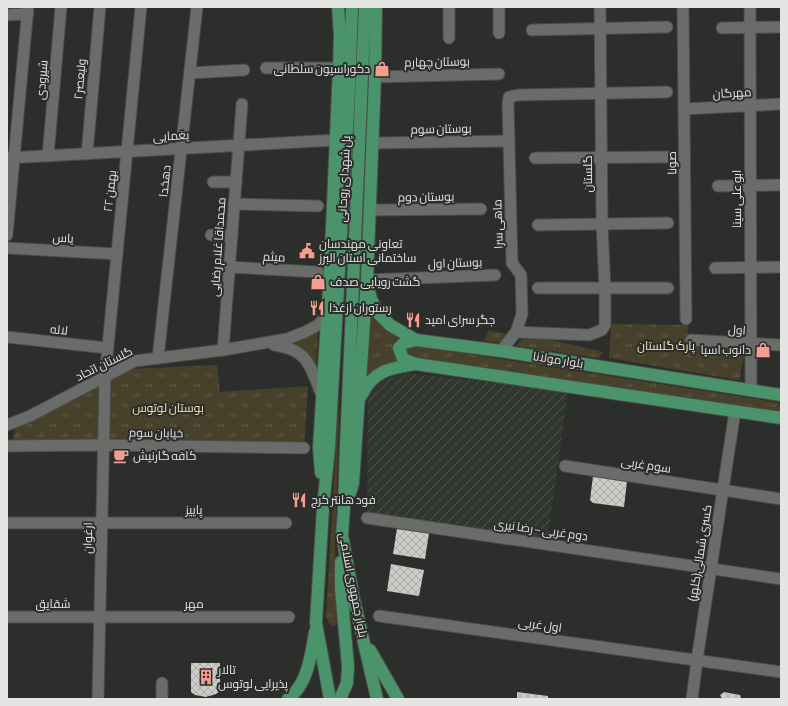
<svg xmlns="http://www.w3.org/2000/svg" width="788" height="706" font-family="'Asap Condensed',Cairo,sans-serif">
<style>
.industrial{fill:url(#industrial-furrows)}
.grass{fill:url(#grass-tufts)}
.building{fill:url(#building-cross-hatch)}
.lines{fill:none;stroke-linecap:round;stroke-linejoin:round}
.minor-casing{stroke:#4a4c49;stroke-width:13}
.major-casing{stroke:#4a4c49;stroke-width:14}
.minor{stroke:#696c68;stroke-width:11}
.major{stroke:#4a936b;stroke-width:12}
.labels{text-anchor:middle;dominant-baseline:central;stroke-width:4;stroke-linejoin:round;paint-order:stroke}
.street-label{font-size:12px;fill:#e4e5e3;stroke:#2c2e2b}
.poi-label{font-size:12px;fill:#e4e5e3;stroke:#2c2e2b;text-anchor:start}
.park-label{font-size:12px;fill:#f5e3ac;stroke:#2c2e2b}
</style>
<defs>
<pattern id="industrial-furrows" width="10" height="10" patternUnits="userSpaceOnUse"><rect width="10" height="10" fill="#31372e"/><path d="M-1 1l2-2M0 10L10 0M9 11l2-2" fill="none" stroke="#4f544c"/></pattern>
<pattern id="grass-tufts" width="24" height="20" patternUnits="userSpaceOnUse"><rect width="24" height="20" fill="#47402b"/><path d="M3 7l-1-3M5 7V3M7 7l1-3M15 17l-1-3M17 17v-4M19 17l1-3" fill="none" stroke="#615b4a"/></pattern>
<pattern id="building-cross-hatch" width="8" height="8" patternUnits="userSpaceOnUse"><rect width="8" height="8" fill="#cccdc9"/><path d="M0 0l8 8M0 8l8-8" fill="none" stroke="#aaaba8"/></pattern>
</defs>
<rect width="100%" height="100%" fill="#2c2e2b"/>
<polygon class="industrial" points="408,373 568,391 547,544 367,518 368,395 382,380"/>
<g class="grass">
<path d="M368,306L385,328L402,339C394,349 393,350 398,363L377,369L363,380Z"/>
<polygon points="611,324 688,325 687,343 746,348 739,380 609,358"/>
<path d="M318,330L316,368H314C308,353 305,350 290,343Z"/>
<polygon points="489,330 510,335 502,343 484,341"/>
<polygon points="526,334 603,352 599,358 516,346"/>
<polygon points="411,345 781,403 781,414 420,359 408,356 406,350"/>
<polygon points="217,365 220,392 308,386 304,448 10,449 16,427 127,369"/>
<polygon points="338,412 339,412 335,545 338,624 334,626 330,625 326,617"/>
</g>
<g class="building">
<polygon points="593,476 627,481 624,507 593,503 590,500"/>
<polygon points="397,528 429,533 425,559 393,554"/>
<polygon points="391,564 424,570 419,596 387,591"/>
<polygon points="191,663 220,663 220,691 216,694 206,697 195,695 191,692"/>
<polygon points="517,692 548,696 548,699 517,699"/>
<polygon points="724,692 740,695 741,699 722,699 720,695"/>
</g>
<g class="lines">
<defs>
<g id="minor">
<polyline points="449,7 449,38"/>
<polyline points="683,7 686,319"/>
<polyline points="750,7 751,391"/>
<polyline points="7,15 28,14"/>
<polyline points="722,28 781,27"/>
<polyline points="532,30 667,27"/>
<polyline points="499,33 499,7"/>
<polyline points="266,68 339,68"/>
<polyline points="190,73 244,70"/>
<polyline points="375,77 499,74"/>
<polyline points="684,109 781,104"/>
<polyline points="373,143 509,141"/>
<polyline points="87,154 100,7"/>
<polyline points="48,156 61,7"/>
<polyline points="7,158 336,140"/>
<polyline points="535,158 668,157"/>
<polyline points="213,182 236,182"/>
<polyline points="718,186 781,185"/>
<polyline points="234,204 318,206"/>
<polyline points="370,210 481,209"/>
<polyline points="538,225 668,223"/>
<polyline points="7,235 28,7"/>
<polyline points="211,235 232,236"/>
<polyline points="7,248 117,254"/>
<polyline points="229,267 318,272"/>
<polyline points="715,268 781,267"/>
<polyline points="367,280 495,275"/>
<polyline points="538,288 668,288"/>
<polyline points="516,332 589,335 602,330 605,325 605,289 602,224 600,7"/>
<polyline points="7,337 107,348"/>
<polyline points="691,340 781,345"/>
<path d="M274,345C309,350 310,366 322,396"/>
<polyline points="223,350 242,104"/>
<polyline points="501,351 516,332 522,314 521,275 512,263 508,104 509,97 518,95 667,92"/>
<polyline points="158,358 197,7"/>
<polyline points="7,425 30,416 135,361 223,350 287,339 305,332 318,325 327,315"/>
<polyline points="7,446 103,445 304,448"/>
<polyline points="565,466 781,499"/>
<polyline points="367,518 781,579"/>
<polyline points="7,523 286,523"/>
<polyline points="379,616 781,672"/>
<polyline points="7,617 289,617"/>
<polyline points="98,699 105,377 141,7"/>
<polyline points="162,699 162,683"/>
<polyline points="692,699 697,660 735,411"/>
</g>
<g id="major">
<polyline points="365,7 346,446 344,507 342,535 354,600 377,699"/>
<polyline points="369,291 371,299 377,312 390,325 416,340 501,351 781,395"/>
<polyline points="416,340 404,343 399,348 403,359 416,364"/>
<path d="M361,396C373,370 391,368 416,364L781,418"/>
<polyline points="321,473 319,448 330,272 339,68 340,36 338,7"/>
<polyline points="350,493 353,483 367,280 375,77 376,7"/>
<polyline points="370,650 398,699"/>
<path d="M288,699C308,684 311,655 315,632"/>
<polyline points="330,699 316,623 323,508 329,447 349,92 352,7"/>
<polyline points="340,699 347,683 348,666 341,589 341,562"/>
</g>
</defs>
<use href="#minor" class="minor-casing"/>
<use href="#major" class="major-casing"/>
<use href="#minor" class="minor"/>
<use href="#major" class="major"/>
</g>
<defs>
<symbol id="shop-bare" viewBox="-9 -9 18 18"><path d="M-5-2.5h2.3a2.7 3.5 0 0 1 5.4 0H5L5.5 6h-11ZM-1.5-2.5h3a1.5 2.3 0 0 0-3 0Z" fill="#f59d8f" stroke="#2c2e2b" stroke-width="2.5" paint-order="stroke"/></symbol>
<symbol id="civic-bare" viewBox="-9 -9 18 18"><path d="M-.6-6.5H3V-4.5H.6V-3L4-1V1h2V6H-6V1h2V-1L-.6-3ZM-1.2 2.5V6h2.4V2.5Z" fill="#f59d8f" stroke="#2c2e2b" stroke-width="2.5" paint-order="stroke"/></symbol>
<symbol id="restaurant-bare" viewBox="-9 -9 18 18"><path d="M-5-6h1v4h1v-4h1v4h1v-4h1v5L-1.5 .5V6h-2V.5L-5-1ZM5-6V6H3V1.5H1.5Q1.5-4 5-6Z" fill="#f59d8f" stroke="#2c2e2b" stroke-width="2.5" paint-order="stroke"/></symbol>
<symbol id="cafe-bare" viewBox="-9 -9 18 18"><path d="M-5.5-4.5H6V0H3Q3 3.5 0 3.5H-2.5Q-5.5 3.5-5.5 0ZM3-3.2v2h1.7v-2ZM-6 4.5H4V6H-6Z" fill="#f59d8f" stroke="#2c2e2b" stroke-width="2.5" paint-order="stroke"/></symbol>
<symbol id="building-bare" viewBox="-9 -9 18 18"><path d="M-4-6H4V6H1V3H-1V6H-4ZM-2.5-4.3h1.7v1.8h-1.7ZM.8-4.3h1.7v1.8H.8ZM-2.5-1h1.7V.8h-1.7ZM.8-1h1.7V.8H.8Z" fill="#f59d8f" stroke="#2c2e2b" stroke-width="2.5" paint-order="stroke"/></symbol>
</defs>
<g fill-rule="evenodd">
<use href="#shop-bare" x="371" y="58" width="22" height="22"/>
<use href="#civic-bare" x="296" y="240" width="22" height="22"/>
<use href="#shop-bare" x="307" y="271" width="22" height="22"/>
<use href="#restaurant-bare" x="306" y="297" width="22" height="22"/>
<use href="#restaurant-bare" x="402" y="309" width="22" height="22"/>
<use href="#shop-bare" x="752" y="339" width="22" height="22"/>
<use href="#cafe-bare" x="110" y="445" width="22" height="22"/>
<use href="#restaurant-bare" x="288" y="489" width="22" height="22"/>
<use href="#building-bare" x="195" y="666" width="22" height="22"/>
</g>
<g class="labels">
<g class="street-label">
<text transform="translate(437 62) rotate(-1)">بوستان چهارم</text>
<text transform="translate(80 79) rotate(-85)">ولیعصر۲</text>
<text transform="translate(42 80) rotate(-85)">شیرودی</text>
<text transform="translate(732 93) rotate(-3)">مهرگان</text>
<text transform="translate(441 129) rotate(-1)">بوستان سوم</text>
<text transform="translate(171 136) rotate(-3)">یغمایی</text>
<text transform="translate(672 163) rotate(-91)">صونا</text>
<text transform="translate(588 174) rotate(-90)">گلستان</text>
<text transform="translate(344 179) rotate(-87)">پل شهدای روحانی</text>
<text transform="translate(165 181) rotate(-84)">دهخدا</text>
<text transform="translate(110 191) rotate(-84)">۲۲ بهمن</text>
<text transform="translate(426 197) rotate(-1)">بوستان دوم</text>
<text transform="translate(737 199) rotate(-90)">ابو علی سینا</text>
<text transform="translate(498 224) rotate(-92)">ماهی سرا</text>
<text transform="translate(63 238) rotate(3)">یاس</text>
<text transform="translate(218 247) rotate(-86)">محمداقا غلام رضایی</text>
<text transform="translate(274 257) rotate(3)">میثم</text>
<text transform="translate(455 263) rotate(-2)">بوستان اول</text>
<text transform="translate(59 330) rotate(6)">لاله</text>
<text transform="translate(737 330) rotate(4)">اول</text>
<text transform="translate(558 360) rotate(9)">بلوار مولانا</text>
<text transform="translate(104 364) rotate(-26)">گلستان اتحاد</text>
<text transform="translate(156 433) rotate(1)">خیابان سوم</text>
<text transform="translate(646 465) rotate(9)">سوم غربی</text>
<text x="194" y="510">پاییز</text>
<text transform="translate(541 530) rotate(8)">دوم غربی -- رضا نیری</text>
<text transform="translate(88 538) rotate(-89)">ارغوان</text>
<text transform="translate(700 553) rotate(-81)">کسری شمالی(کلهر)</text>
<text transform="translate(353 585) rotate(79)">بلوار جمهوری اسلامی</text>
<text x="53" y="604">شقایق</text>
<text x="194" y="604">مهر</text>
<text transform="translate(540 625) rotate(8)">اول غربی</text>
</g>
<g class="poi-label">
<text x="370" y="69" text-anchor="end">دکوراسیون سلطانی</text>
<text x="319" y="244">تعاونی مهندسان<tspan x="319" dy="14">ساختمانی استان البرز</tspan></text>
<text x="330" y="282">گشت رویایی صدف</text>
<text x="329" y="308">رستوران ازغذا</text>
<text x="425" y="320">جگر سرای امید</text>
<text x="751" y="350" text-anchor="end">دانوب اسپا</text>
<text x="133" y="456">کافه گارنیش</text>
<text x="311" y="500">فود هانتر کرج</text>
<text x="218" y="670">تالار<tspan x="218" dy="14">پذیرایی لوتوس</tspan></text>
</g>
<g class="park-label">
<text x="666" y="346">پارک گلستان</text>
<text x="168" y="408">بوستان لوتوس</text>
</g>
</g>
<rect width="788" height="706" fill="none" stroke="#e4e5e3" stroke-width="16"/>
</svg>
